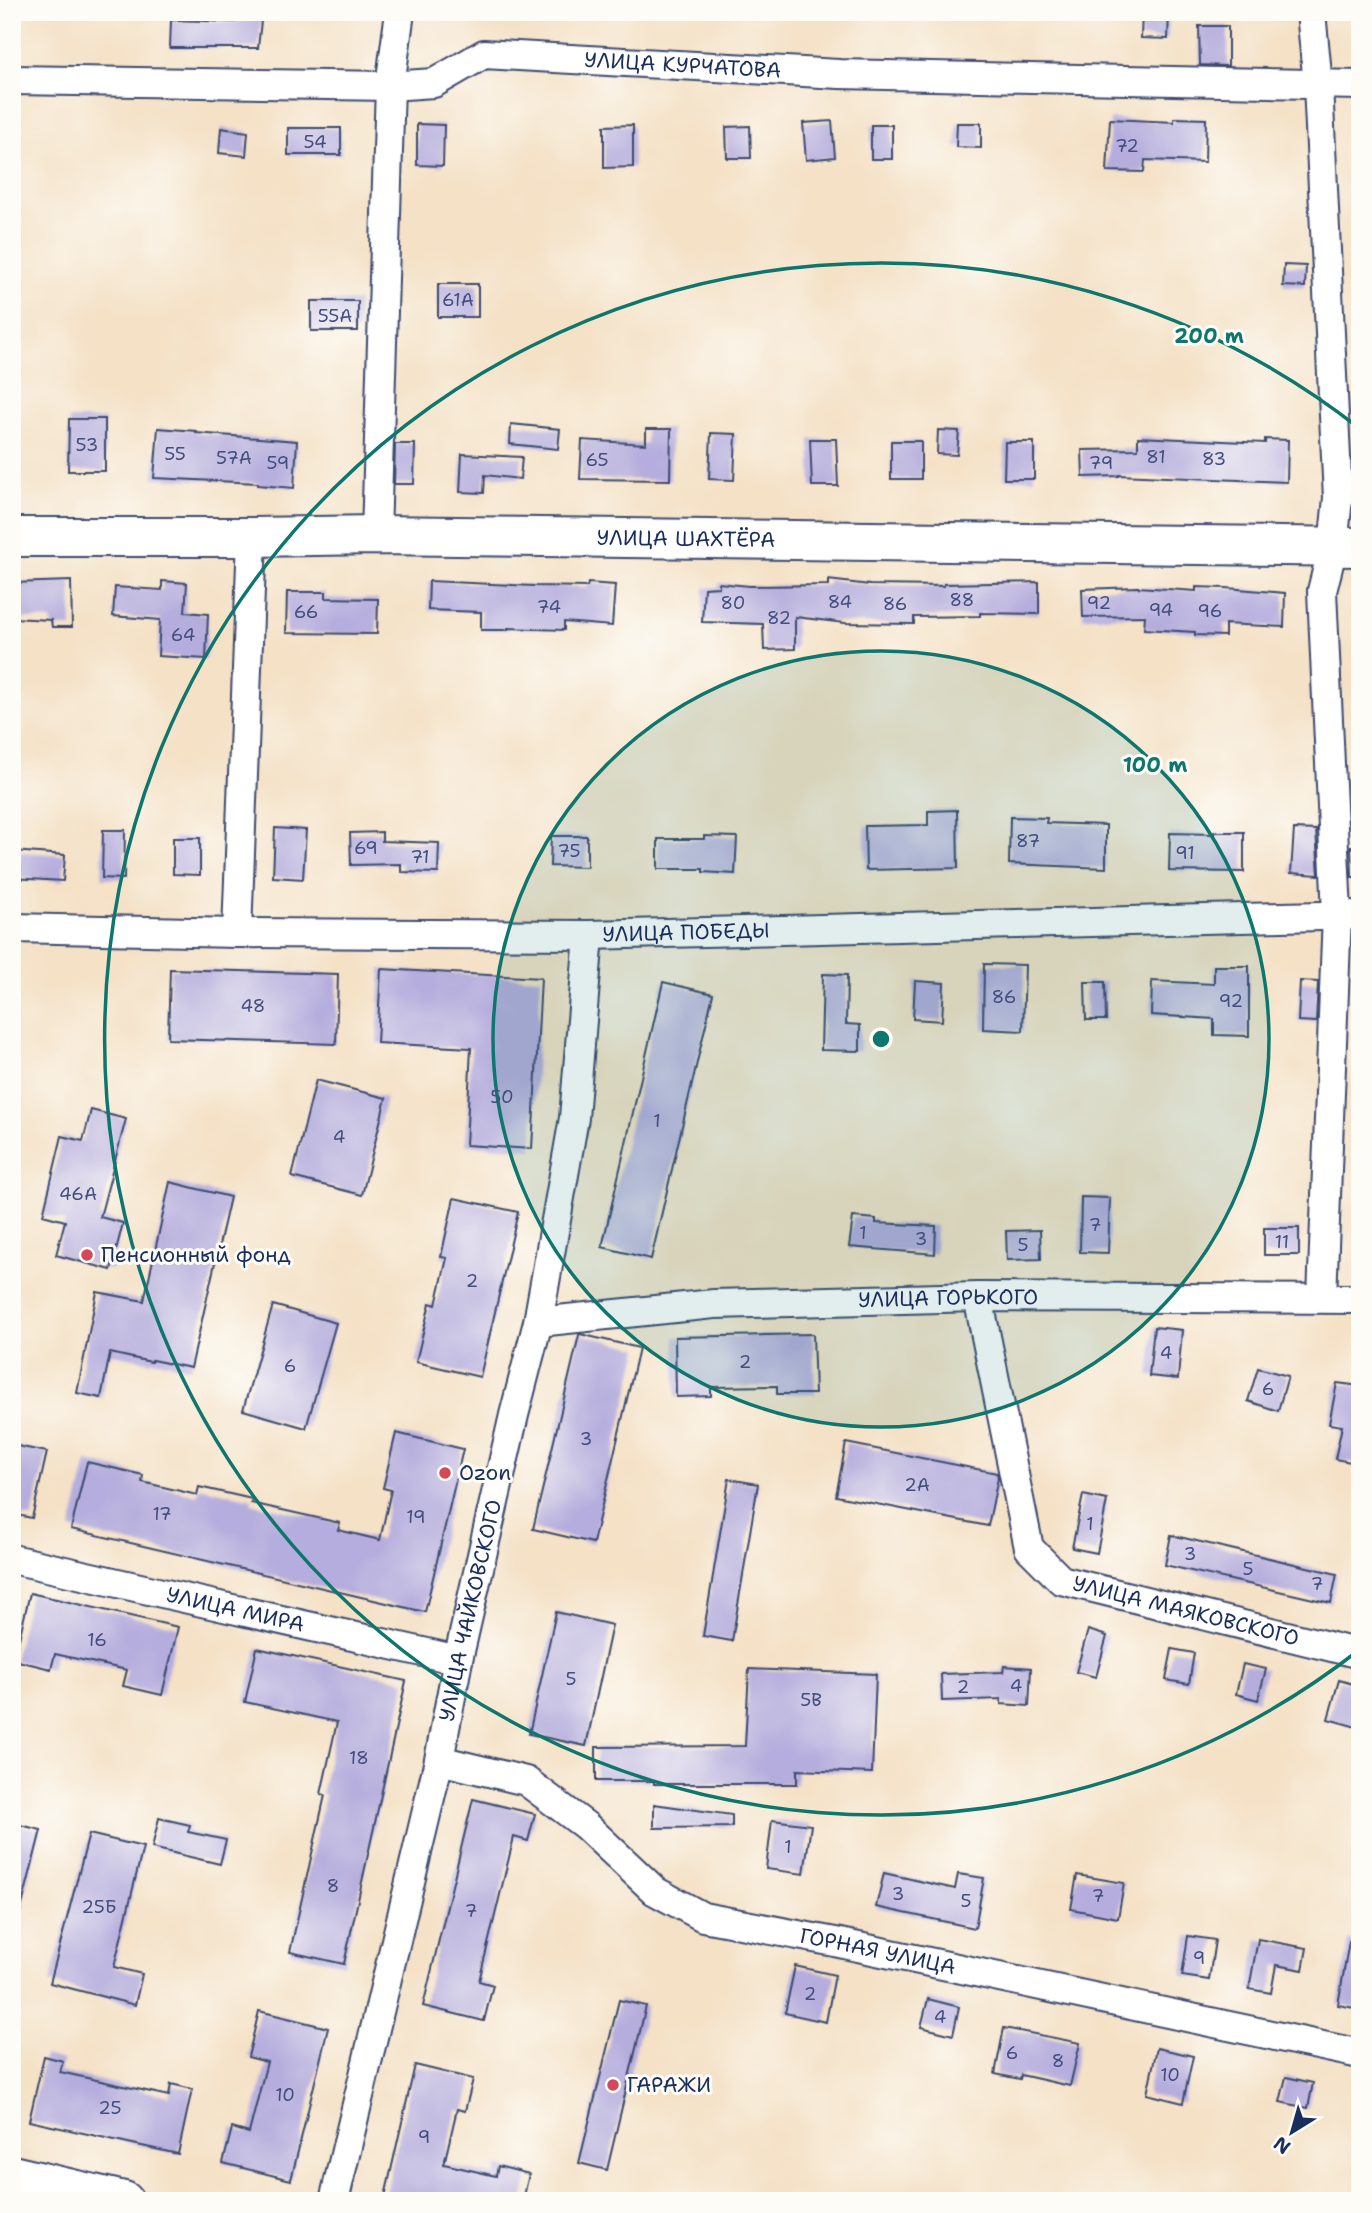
<svg xmlns="http://www.w3.org/2000/svg" width="1372" height="2213" font-family="'Shantell Sans',sans-serif">
<style>
.building{fill:#b5addd}
.lines{fill:none;stroke-linecap:round;stroke-linejoin:round}
.street-casing{stroke:#3c4a6e;stroke-width:32}
.secondary-casing{stroke:#3c4a6e;stroke-width:42}
.street{stroke:#fff;stroke-width:28}
.secondary{stroke:#fff;stroke-width:38}
.ring{fill:none;stroke:#0f766e;stroke-width:3.5}
.poi-dot{fill:#d1495b;stroke:#fdfcf7;stroke-width:2.5}
.labels{text-anchor:middle;dominant-baseline:central;stroke-width:6;stroke-linejoin:round;paint-order:stroke}
.number-label{font-size:18px;fill:#424e7e}
.street-label{font-size:21px;fill:#1b2f5e;stroke:#fdfcf7}
.poi-label{font-size:21px;fill:#1b2f5e;stroke:#fdfcf7;text-anchor:start}
.centre{fill:#0f766e;stroke:#fdfcf7;stroke-width:3.5}
.ring-label{font-size:21px;text-anchor:middle;font-weight:bold;fill:#0f766e;stroke:#fdfcf7;stroke-width:6;stroke-linejoin:round;paint-order:stroke}
</style>
<rect width="100%" height="100%" fill="#fdfcf7"/>
<filter id="ink" filterUnits="userSpaceOnUse"><feTurbulence type="fractalNoise" baseFrequency=".0143" numOctaves="2"/><feDisplacementMap in="SourceGraphic" scale="14" xChannelSelector="R" yChannelSelector="G"/><feConvolveMatrix kernelMatrix="1 2 1 2 8 2 1 2 1" color-interpolation-filters="sRGB"/></filter>
<filter id="wash" filterUnits="userSpaceOnUse"><feTurbulence type="fractalNoise" baseFrequency=".00686" numOctaves="4" result="noise"/><feDisplacementMap in="SourceGraphic" scale="28" xChannelSelector="R" yChannelSelector="G"/><feGaussianBlur stdDeviation="1.57" result="paint"/><feColorMatrix in="noise" values="0 0 0 0 0 0 0 0 0 0 0 0 0 0 0 0 0 1.4 0 .05"/><feComposite in="paint" operator="in"/></filter>
<g filter="url(#wash)">
<rect width="100%" height="100%" fill="#f4e1c6"/>
<g id="blocks">
<g class="building">
<polygon points="235,12 262,12 258,48 170,48 171,20 235,22"/>
<polygon points="1142,12 1169,12 1168,39 1141,38"/>
<polygon points="1199,26 1228,26 1228,66 1200,65"/>
<polygon points="1174,118 1206,119 1205,162 1145,160 1144,172 1107,171 1110,119 1174,122"/>
<polygon points="832,121 835,157 806,160 803,123"/>
<polygon points="957,123 981,123 981,148 956,147"/>
<polygon points="417,124 444,125 443,166 417,165"/>
<polygon points="633,125 633,167 604,168 604,126"/>
<rect x="871" y="125" width="21" height="34"/>
<polygon points="750,126 751,158 727,158 726,127"/>
<polygon points="221,128 248,132 246,156 219,153"/>
<rect x="288" y="128" width="53" height="27"/>
<polygon points="1284,265 1306,266 1305,287 1283,286"/>
<rect x="438" y="284" width="40" height="33"/>
<rect x="311" y="301" width="47" height="30"/>
<polygon points="69,419 105,419 105,471 68,471"/>
<polygon points="511,424 560,429 558,449 510,444"/>
<polygon points="158,428 196,431 196,433 297,441 294,488 258,485 258,483 154,478"/>
<polygon points="646,429 671,429 670,480 580,479 582,440 646,444"/>
<polygon points="938,430 959,431 957,455 937,454"/>
<polygon points="711,433 736,434 734,480 709,479"/>
<polygon points="1138,437 1265,443 1265,439 1288,440 1287,482 1119,475 1119,476 1083,477 1082,450 1138,449"/>
<polygon points="810,439 836,439 838,486 812,486"/>
<rect x="891" y="441" width="30" height="38"/>
<polygon points="1005,442 1034,442 1034,479 1004,479"/>
<polygon points="395,444 415,444 414,484 394,484"/>
<polygon points="462,454 522,457 520,479 485,475 484,493 460,492"/>
<polygon points="828,580 870,585 944,586 944,584 1039,582 1039,614 980,613 980,616 914,617 914,624 845,623 795,617 795,649 764,650 763,624 702,622 704,588 719,587 719,583 749,586 828,585"/>
<polygon points="71,581 72,627 52,627 51,620 12,618 12,583"/>
<polygon points="162,581 187,583 185,612 208,614 206,659 158,656 160,620 113,616 115,587 162,590"/>
<polygon points="429,581 534,586 587,587 588,583 615,585 612,626 564,622 564,630 508,628 508,630 481,630 481,612 428,610"/>
<polygon points="1138,587 1196,591 1196,587 1226,588 1285,593 1284,627 1225,624 1225,636 1195,635 1195,632 1144,629 1145,616 1083,617 1082,589"/>
<polygon points="287,592 326,592 326,598 378,599 377,634 286,633"/>
<polygon points="957,810 958,868 866,870 865,826 928,825 928,811"/>
<polygon points="1010,817 1047,818 1046,823 1106,825 1106,868 1009,864"/>
<polygon points="275,828 306,830 303,879 273,877"/>
<polygon points="1294,829 1316,830 1319,875 1291,873"/>
<polygon points="103,830 125,830 124,879 102,878"/>
<polygon points="382,832 382,841 439,843 438,873 401,872 401,864 351,865 350,833"/>
<polygon points="1214,832 1244,832 1244,872 1169,871 1170,833 1214,834"/>
<polygon points="551,836 587,836 587,867 550,866"/>
<polygon points="704,836 737,837 735,874 703,872 703,869 658,869 658,839 704,839"/>
<polygon points="173,838 200,838 200,875 173,874"/>
<polygon points="1351,846 1360,846 1360,877 1352,877"/>
<polygon points="12,851 65,855 63,881 12,878"/>
<polygon points="984,964 1025,965 1023,1031 983,1029"/>
<polygon points="1214,966 1249,966 1249,1036 1214,1035 1214,1019 1151,1015 1152,981 1214,984"/>
<polygon points="170,969 338,974 336,1044 168,1039"/>
<polygon points="381,969 541,978 532,1149 466,1145 471,1048 377,1043"/>
<polygon points="823,974 847,975 846,1024 860,1025 860,1051 821,1050"/>
<polygon points="915,981 944,983 942,1021 913,1019"/>
<polygon points="1300,981 1318,982 1316,1022 1298,1021"/>
<polygon points="663,982 713,994 651,1259 602,1247"/>
<polygon points="1085,982 1105,982 1106,1020 1086,1020"/>
<polygon points="316,1080 386,1098 362,1195 292,1177"/>
<polygon points="91,1110 126,1119 100,1217 123,1223 111,1270 56,1255 65,1221 43,1215 62,1136 83,1141"/>
<polygon points="170,1182 230,1197 191,1368 152,1360 151,1362 110,1353 101,1398 77,1393 97,1292 144,1301"/>
<polygon points="1081,1197 1110,1198 1108,1253 1080,1252"/>
<polygon points="454,1198 518,1212 480,1377 416,1362 430,1303 436,1305 447,1258 441,1257"/>
<polygon points="853,1217 876,1219 876,1223 936,1226 935,1254 849,1247"/>
<rect x="1264" y="1228" width="35" height="27"/>
<polygon points="1040,1230 1041,1259 1007,1260 1006,1231"/>
<polygon points="273,1305 336,1323 306,1428 243,1410"/>
<polygon points="1154,1327 1182,1330 1178,1379 1149,1376"/>
<polygon points="580,1334 639,1348 593,1543 533,1529 579,1335"/>
<polygon points="813,1334 815,1394 777,1394 777,1386 711,1387 711,1396 676,1397 675,1337"/>
<polygon points="1258,1368 1288,1376 1278,1411 1248,1401"/>
<polygon points="1337,1383 1360,1386 1360,1443 1356,1463 1335,1459 1342,1426 1329,1424"/>
<polygon points="396,1433 463,1449 425,1612 71,1529 87,1462 143,1475 142,1482 197,1495 199,1487 252,1499 251,1503 340,1523 338,1530 380,1540 391,1490 383,1488"/>
<polygon points="846,1443 997,1473 998,1478 988,1526 836,1496"/>
<polygon points="12,1445 47,1452 32,1518 12,1514"/>
<polygon points="729,1479 758,1484 732,1641 703,1636"/>
<polygon points="1083,1495 1107,1500 1097,1553 1072,1548"/>
<polygon points="1171,1535 1337,1574 1331,1603 1165,1565"/>
<polygon points="30,1593 178,1627 162,1695 123,1686 127,1670 55,1654 51,1669 14,1660"/>
<polygon points="556,1612 612,1625 586,1746 529,1734"/>
<polygon points="1088,1630 1107,1636 1096,1677 1076,1672"/>
<polygon points="257,1648 406,1681 344,1964 290,1952 325,1795 321,1794 337,1722 245,1702"/>
<polygon points="1172,1649 1194,1653 1189,1684 1166,1680"/>
<polygon points="1243,1664 1266,1669 1258,1700 1236,1694"/>
<polygon points="1004,1666 1031,1668 1029,1706 1001,1704 1001,1699 942,1701 941,1674 1003,1672"/>
<polygon points="749,1669 876,1674 872,1773 797,1770 797,1784 654,1784 654,1781 596,1781 596,1747 745,1746"/>
<polygon points="1339,1680 1360,1686 1360,1728 1328,1719"/>
<polygon points="473,1799 535,1814 528,1841 514,1837 479,1981 493,1985 484,2021 423,2006"/>
<polygon points="654,1804 732,1815 732,1827 654,1828"/>
<polygon points="159,1818 190,1825 188,1832 226,1840 220,1864 152,1848"/>
<polygon points="772,1820 811,1825 804,1874 766,1869"/>
<polygon points="12,1823 41,1830 20,1913 12,1912"/>
<polygon points="89,1834 143,1847 114,1967 142,1974 135,2005 50,1983"/>
<polygon points="884,1873 955,1889 958,1874 984,1878 975,1928 876,1907"/>
<polygon points="1077,1875 1124,1883 1118,1918 1071,1909"/>
<polygon points="1188,1936 1215,1940 1209,1980 1182,1976"/>
<polygon points="1258,1939 1307,1948 1303,1970 1276,1965 1271,1993 1249,1989"/>
<polygon points="1349,1941 1360,1942 1360,2009 1338,2005"/>
<polygon points="795,1966 835,1975 826,2022 785,2013"/>
<polygon points="928,1999 959,2007 953,2035 921,2027"/>
<polygon points="619,2000 646,2006 607,2170 579,2163"/>
<polygon points="259,2011 328,2028 291,2180 223,2163 232,2128 249,2133 267,2062 248,2057"/>
<polygon points="1004,2028 1080,2043 1070,2086 1021,2075 1020,2079 995,2074"/>
<polygon points="1157,2048 1193,2056 1183,2103 1147,2094"/>
<polygon points="44,2056 63,2061 60,2072 169,2096 171,2084 192,2089 178,2154 29,2121"/>
<polygon points="415,2065 473,2079 465,2111 457,2109 444,2164 496,2176 498,2166 529,2174 523,2201 384,2201"/>
<polygon points="1286,2077 1313,2083 1308,2108 1280,2102"/>
</g>
</g>
</g>
<g filter="url(#ink)">
<use href="#blocks" fill-opacity="0" stroke="#3c4a6e" stroke-width="2"/>
<g class="lines">
<defs>
<g id="street">
<polyline points="1311,12 1318,85 1338,498 1333,547 1322,591 1337,914 1322,1298"/>
<path id="s1" d="M12,80L390,86L434,83L484,54L839,74L1360,85"/>
<polyline points="376,535 390,86 400,12"/>
<path id="s2" d="M12,928L237,933L589,935L1360,915"/>
<polyline points="237,933 252,537"/>
<path id="s3" d="M978,1297L1029,1548L1061,1580L1360,1654"/>
<path id="s4" d="M538,1322L714,1304L978,1297L1360,1299"/>
<path id="s5" d="M12,1559L458,1660"/>
<path id="s6" d="M439,1760L526,1781L586,1826L655,1891L703,1917L835,1942L1360,2054"/>
<path id="s7" d="M334,2201L439,1760L458,1660L514,1415L538,1322L574,1118L589,935"/>
</g>
<g id="secondary">
<path id="s8" d="M12,537H252L376,535L1360,547"/>
<polyline points="12,2175 124,2201"/>
</g>
</defs>
<use href="#street" class="street-casing"/>
<use href="#secondary" class="secondary-casing"/>
<use href="#street" class="street"/>
<use href="#secondary" class="secondary"/>
</g>
</g>
<circle cx="881" cy="1039" r="388" fill="#0f766e" fill-opacity=".12"/>
<g class="ring">
<circle cx="881" cy="1039" r="388"/>
<path d="M1359 1650A776 776 0 1 1 1359 428"/>
</g>
<g class="poi-dot">
<circle cx="87" cy="1255" r="7"/>
<circle cx="445" cy="1473" r="7"/>
<circle cx="613" cy="2085" r="7"/>
</g>
<g class="labels">
<g class="number-label">
<text x="315" y="142">54</text>
<text x="1127" y="146">72</text>
<text x="458" y="300">61А</text>
<text x="335" y="316">55А</text>
<text x="87" y="445">53</text>
<text x="175" y="454">55</text>
<text x="1156" y="457">81</text>
<text x="234" y="458">57А</text>
<text x="1214" y="459">83</text>
<text x="597" y="460">65</text>
<text x="278" y="463">59</text>
<text x="1101" y="463">79</text>
<text x="962" y="600">88</text>
<text x="840" y="602">84</text>
<text x="733" y="603">80</text>
<text x="1099" y="603">92</text>
<text x="895" y="604">86</text>
<text x="549" y="607">74</text>
<text x="1161" y="610">94</text>
<text x="1210" y="611">96</text>
<text x="306" y="612">66</text>
<text x="779" y="618">82</text>
<text x="183" y="635">64</text>
<text x="1028" y="841">87</text>
<text x="366" y="848">69</text>
<text x="569" y="851">75</text>
<text x="1185" y="853">91</text>
<text x="420" y="857">71</text>
<text x="1004" y="997">86</text>
<text x="1231" y="1001">92</text>
<text x="253" y="1006">48</text>
<text x="502" y="1097">50</text>
<text x="657" y="1121">1</text>
<text x="339" y="1137">4</text>
<text x="78" y="1194">46А</text>
<text x="1095" y="1225">7</text>
<text x="863" y="1233">1</text>
<text x="921" y="1239">3</text>
<text x="1282" y="1242">11</text>
<text x="1023" y="1245">5</text>
<text x="472" y="1281">2</text>
<text x="1166" y="1353">4</text>
<text x="745" y="1362">2</text>
<text x="290" y="1366">6</text>
<text x="1268" y="1389">6</text>
<text x="586" y="1439">3</text>
<text x="917" y="1485">2А</text>
<text x="162" y="1514">17</text>
<text x="416" y="1517">19</text>
<text x="1090" y="1524">1</text>
<text x="1190" y="1554">3</text>
<text x="1248" y="1569">5</text>
<text x="1317" y="1584">7</text>
<text x="97" y="1640">16</text>
<text x="571" y="1679">5</text>
<text x="1016" y="1686">4</text>
<text x="963" y="1687">2</text>
<text x="811" y="1700">5В</text>
<text x="359" y="1758">18</text>
<text x="788" y="1847">1</text>
<text x="333" y="1886">8</text>
<text x="898" y="1894">3</text>
<text x="1098" y="1896">7</text>
<text x="966" y="1901">5</text>
<text x="99" y="1907">25Б</text>
<text x="471" y="1911">7</text>
<text x="1199" y="1958">9</text>
<text x="810" y="1994">2</text>
<text x="940" y="2017">4</text>
<text x="1012" y="2053">6</text>
<text x="1058" y="2061">8</text>
<text x="1170" y="2075">10</text>
<text x="285" y="2095">10</text>
<text x="110" y="2108">25</text>
<text x="424" y="2137">9</text>
</g>
<g class="street-label">
<text stroke="none"><textPath href="#s1" startOffset="679">УЛИЦА КУРЧАТОВА</textPath></text>
<text stroke="none"><textPath href="#s8" startOffset="674">УЛИЦА ШАХТЁРА</textPath></text>
<text stroke="none"><textPath href="#s2" startOffset="674">УЛИЦА ПОБЕДЫ</textPath></text>
<text stroke="none"><textPath href="#s4" startOffset="411">УЛИЦА ГОРЬКОГО</textPath></text>
<text stroke="none"><textPath href="#s5" startOffset="229">УЛИЦА МИРА</textPath></text>
<text stroke="none"><textPath href="#s3" startOffset="430">УЛИЦА МАЯКОВСКОГО</textPath></text>
<text stroke="none"><textPath href="#s7" startOffset="606">УЛИЦА ЧАЙКОВСКОГО</textPath></text>
<text stroke="none"><textPath href="#s6" startOffset="492">ГОРНАЯ УЛИЦА</textPath></text>
</g>
<g class="poi-label">
<text x="101" y="1255">Пенсионный фонд</text>
<text x="459" y="1473">Ozon</text>
<text x="627" y="2085">ГАРАЖИ</text>
</g>
</g>
<circle cx="881" cy="1039" r="10" class="centre"/>
<g class="ring-label">
<text x="1209" y="343">200 m</text>
<text x="1155" y="772">100 m</text>
</g>
<rect width="1372" height="2213" fill="none" stroke="#fdfcf7" stroke-width="42"/>
<g transform="translate(1292 2132) rotate(217)" stroke="#fdfcf7" stroke-width="5" paint-order="stroke">
<path d="M0-5L12 26L0 18L-12 26Z" fill="#1b2f5e"/>
<text y="-10" font-size="19" font-weight="bold" text-anchor="middle" fill="#1b2f5e">N</text>
</g>
</svg>
